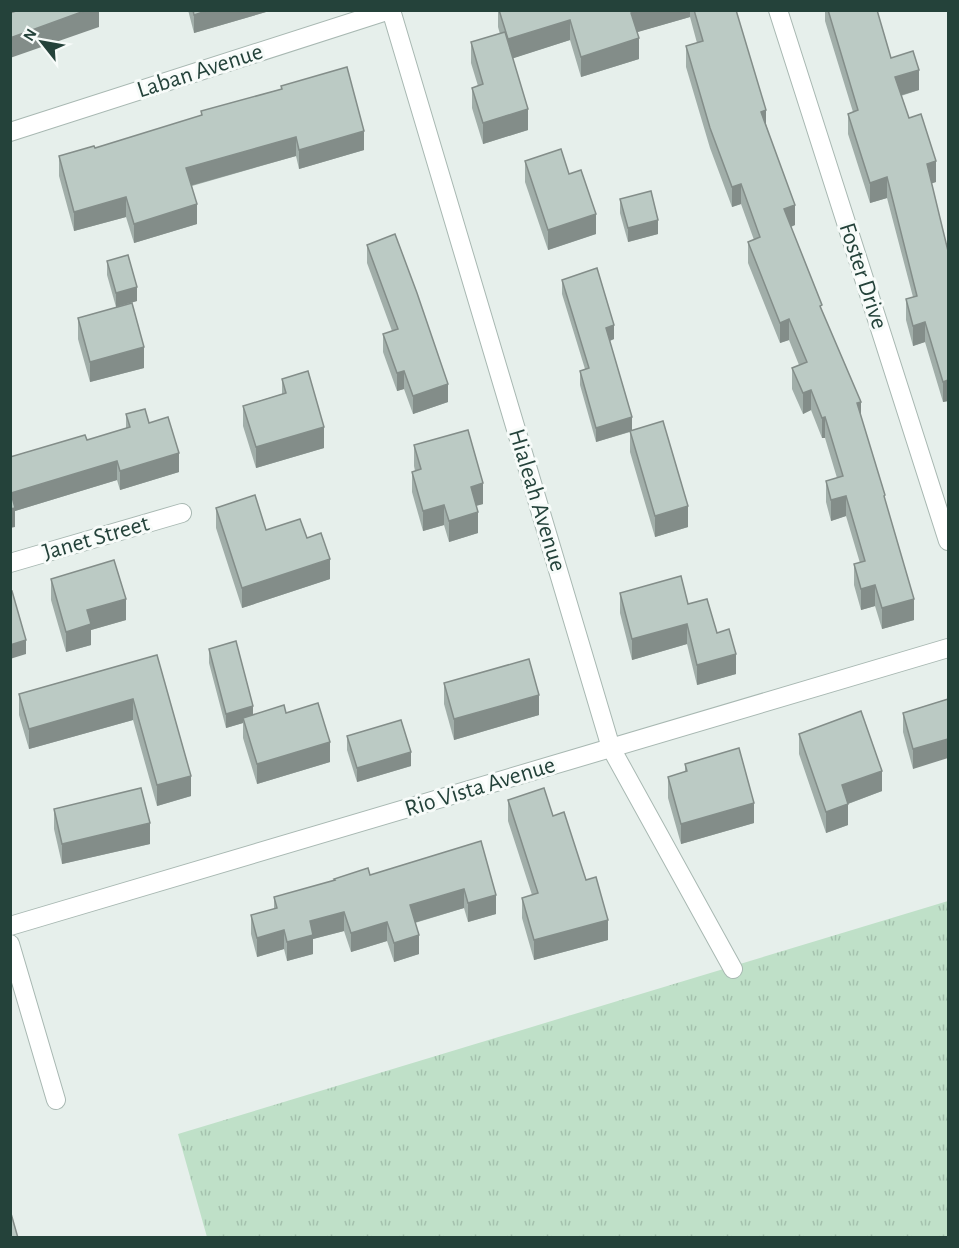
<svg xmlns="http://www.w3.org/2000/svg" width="959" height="1248" font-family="'Alegreya Sans',sans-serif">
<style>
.grass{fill:url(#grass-tufts)}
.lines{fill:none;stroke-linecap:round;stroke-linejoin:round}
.street-casing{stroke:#a8b8b2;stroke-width:20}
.street{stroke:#fff;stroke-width:18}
.wall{fill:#a1aea9}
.shaded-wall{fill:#838d89}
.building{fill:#bbcac4;stroke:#838d89;stroke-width:1.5}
.labels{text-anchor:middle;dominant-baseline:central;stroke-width:6;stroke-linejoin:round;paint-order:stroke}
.street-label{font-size:24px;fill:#24423a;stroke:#f7fbf9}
</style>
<defs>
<pattern id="grass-tufts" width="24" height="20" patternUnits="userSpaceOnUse" patternTransform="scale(1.5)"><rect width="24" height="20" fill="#bfe0c8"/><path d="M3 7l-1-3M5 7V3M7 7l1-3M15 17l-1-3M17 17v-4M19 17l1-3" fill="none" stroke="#a4c1ad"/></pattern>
</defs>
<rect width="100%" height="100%" fill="#e6efeb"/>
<polygon class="grass" points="948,901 948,1237 207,1237 178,1134"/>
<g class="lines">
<defs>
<g id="street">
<polyline points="391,10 611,748 733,969"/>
<polyline points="778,10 948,541"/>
<polyline points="10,132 390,10"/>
<polyline points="10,563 182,513"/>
<polyline points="10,926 948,648"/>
<polyline points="10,944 56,1100"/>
</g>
</defs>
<use href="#street" class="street-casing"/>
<use href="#street" class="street"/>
</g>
<g class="wall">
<polygon points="188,10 266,10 266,12 194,33"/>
<polygon points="498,10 736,10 766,124 795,225 791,227 861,417 885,500 914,620 882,629 875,606 861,610 854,585 854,564 860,563 846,516 831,521 826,502 826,481 837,478 825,438 822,438 811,410 803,414 792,389 792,368 799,365 789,340 780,343 748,263 748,242 754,240 741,204 732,207 710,148 686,67 686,46 697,43 690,17 637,32 639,59 581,77 570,40 513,58 528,130 483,144 472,108 472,88 478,86 471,63 471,42 500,34 498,27"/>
<polygon points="825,10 877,10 891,58 919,90 901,96 909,118 936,182 931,183 948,251 948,401 943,402 925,342 913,346 906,320 906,299 913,297 887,198 870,203 848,134 848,114 853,112 825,21"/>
<polygon points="281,86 364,150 299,169 296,156 192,186 197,224 134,243 126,217 74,231 59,176 59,156 95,148 201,116 201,111 281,89"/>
<polygon points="525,161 569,174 596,234 548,250 525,182"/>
<polygon points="620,199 658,234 628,242 620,213"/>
<polygon points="367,245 448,402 413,414 404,389 397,391 383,352 383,334 392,331 367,263"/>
<polygon points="107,261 137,301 116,307 107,275"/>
<polygon points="562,280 614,339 610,341 632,430 688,527 655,537 630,452 630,432 596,442 580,385 580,371 585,369 562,294"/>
<polygon points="78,318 144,368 90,382 78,339"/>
<polygon points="282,379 324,448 256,468 243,426 243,406 282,394"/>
<polygon points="126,414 149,423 179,472 120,490 117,480 15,511 15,527 10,457 87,440 126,429"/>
<polygon points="414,445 483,504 476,506 478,533 449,542 444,525 423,531 412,492 412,472 415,471 414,466"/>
<polygon points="216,508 266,530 307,538 330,579 242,608 216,528"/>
<polygon points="51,579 126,620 91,630 91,645 66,652 51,600"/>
<polygon points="620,593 688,604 717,633 736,674 697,685 687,644 632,660 620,613"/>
<polygon points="209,649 253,714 286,713 330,762 257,784 243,738 243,723 226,728 209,663"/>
<polygon points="157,655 191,796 157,806 133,720 29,749 19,715 19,694"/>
<polygon points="444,683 539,715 454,740 444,704"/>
<polygon points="948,699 913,769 903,732 903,713"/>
<polygon points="799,734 882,791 848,804 848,825 826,833 799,754"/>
<polygon points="347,736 411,766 357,782 347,750"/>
<polygon points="685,764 754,823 681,844 668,798 668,777 685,772"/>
<polygon points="508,800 553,816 586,880 608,940 534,960 522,918 522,898 532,895 508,821"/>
<polygon points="54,809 150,844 62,864 54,829"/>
<polygon points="481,841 496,914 468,922 464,908 415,923 419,954 394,962 387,941 351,952 344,931 313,939 313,954 287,961 284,949 257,957 251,934 251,915 274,909 274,897 370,875"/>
</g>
<g class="shaded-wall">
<polygon points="87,10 99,10 99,27 10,58 10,38"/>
<polygon points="209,10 266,10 266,12 194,33 194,15"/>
<polygon points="641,10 690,10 690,17 631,34 631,13"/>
<polygon points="570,20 570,40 508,60 508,39"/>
<polygon points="639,38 639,59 581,77 581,57"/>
<polygon points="919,70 919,90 895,97 895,77"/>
<polygon points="528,109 528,130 483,144 483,123"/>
<polygon points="766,110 766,131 761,112"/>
<polygon points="364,131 364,150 299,169 299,150"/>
<polygon points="296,137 296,156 186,187 186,168"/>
<polygon points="936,161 936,182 927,185 927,164"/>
<polygon points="887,177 887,198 870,203 870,183"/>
<polygon points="741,184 741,204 732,207 732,187"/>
<polygon points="126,197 126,217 74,231 74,212"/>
<polygon points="197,204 197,224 134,243 134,224"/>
<polygon points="795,205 795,225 784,229 784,209"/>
<polygon points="596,214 596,234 548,250 548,230"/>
<polygon points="658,220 658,234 628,242 628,228"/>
<polygon points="137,287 137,301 116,307 116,293"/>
<polygon points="789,319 789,340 780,343 780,323"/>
<polygon points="925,322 925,342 913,346 913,326"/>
<polygon points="614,325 614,339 606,342 606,328"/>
<polygon points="144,347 144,368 90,382 90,362"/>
<polygon points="404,371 404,389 397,391 397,373"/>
<polygon points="948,380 948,401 943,402 943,382"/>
<polygon points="448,384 448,402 413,414 413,396"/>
<polygon points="811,390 811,410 803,414 803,393"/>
<polygon points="861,402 861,422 857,403"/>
<polygon points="632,417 632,431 596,442 596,428"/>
<polygon points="825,417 825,438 822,438 822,418"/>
<polygon points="324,427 324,448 256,468 256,447"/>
<polygon points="179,453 179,472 120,490 120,471"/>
<polygon points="117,461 117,480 15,511 15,527 10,528 11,493"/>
<polygon points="483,483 483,504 471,507 471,487"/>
<polygon points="846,496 846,516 831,521 831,500"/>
<polygon points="444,505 444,525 423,531 423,511"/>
<polygon points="688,506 688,527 655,537 655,516"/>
<polygon points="478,512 478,533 449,542 449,521"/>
<polygon points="330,559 330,579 242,608 242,588"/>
<polygon points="875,585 875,606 861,610 861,589"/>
<polygon points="126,599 126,620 91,630 91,645 66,652 66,632 87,610"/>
<polygon points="914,599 914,620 882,629 882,608"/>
<polygon points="687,624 687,644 632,660 632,639"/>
<polygon points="26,640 26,654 10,659 10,645"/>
<polygon points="736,654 736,674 697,685 697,665"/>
<polygon points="539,695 539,715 454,740 454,719"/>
<polygon points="133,699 133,720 29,749 29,729"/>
<polygon points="253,706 253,720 243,718 243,723 226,728 226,714"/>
<polygon points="948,739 948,758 913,769 913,749"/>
<polygon points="330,742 330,762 257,784 257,764"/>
<polygon points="411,752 411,766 357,782 357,768"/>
<polygon points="882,771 882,791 842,806 842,785"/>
<polygon points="191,776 191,796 157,806 157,785"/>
<polygon points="754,803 754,823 681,844 681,824"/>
<polygon points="848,804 848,825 826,833 826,812"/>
<polygon points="150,823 150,844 62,864 62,844"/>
<polygon points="464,889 464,908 410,924 410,905"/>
<polygon points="496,895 496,914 468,922 468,903"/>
<polygon points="344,912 344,931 313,939 313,954 287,961 287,942 310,921"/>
<polygon points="608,920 608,940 534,960 534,940"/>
<polygon points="387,922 387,941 351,952 351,933"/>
<polygon points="284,930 284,949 257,957 257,938"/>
<polygon points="419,935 419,954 394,962 394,943"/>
</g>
<g class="building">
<polygon points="19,10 87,10 10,38 10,13"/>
<polygon points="193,10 209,10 194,15"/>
<polygon points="499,10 641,10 631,13 639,38 581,57 570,20 508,39"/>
<polygon points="694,10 736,10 766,110 761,112 795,205 784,209 822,305 820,306 861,402 857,403 885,495 884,496 914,599 882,608 875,585 861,589 854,564 865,561 846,496 831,500 826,481 843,476 825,417 822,418 811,390 803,393 792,368 807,362 789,319 780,323 748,242 760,237 741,184 732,187 710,128 686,46 703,41"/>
<polygon points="828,10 877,10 891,58 913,51 919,70 895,77 909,118 921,114 936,161 927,164 948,251 948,380 943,382 925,322 913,326 906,299 917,296 887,177 870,183 848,114 858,110"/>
<polygon points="505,32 528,109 483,123 472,88 483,84 471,42"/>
<polygon points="347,67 364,131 299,150 296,137 186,168 197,204 134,224 126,197 74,212 59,156 94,146 95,148 202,115 201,111 282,89 281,86"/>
<polygon points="561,149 569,174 581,170 596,214 548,230 525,161"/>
<polygon points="651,191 658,220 628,228 620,199"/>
<polygon points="395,234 417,293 448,384 413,396 404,371 397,373 383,334 398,329 367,245"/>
<polygon points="128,255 137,287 116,293 107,261"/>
<polygon points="597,268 614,325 606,328 632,417 596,428 580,371 589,368 562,280"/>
<polygon points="132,303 144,347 90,362 78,318"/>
<polygon points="308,371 324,427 256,447 243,406 286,393 282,379"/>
<polygon points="145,409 149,423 168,417 179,453 120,471 117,461 11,493 15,508 10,509 10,457 85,435 87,440 130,427 126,414"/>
<polygon points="663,421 688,506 655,516 630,431"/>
<polygon points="468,430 483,483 471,487 478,512 449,521 444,505 423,511 412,472 421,469 414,445"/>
<polygon points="255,495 266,530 300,519 307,538 321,533 330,559 242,588 216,508"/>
<polygon points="114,560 126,599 87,610 91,624 66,632 51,579"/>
<polygon points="681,576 688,604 707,599 717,633 729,629 736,654 697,665 687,624 632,639 620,593"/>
<polygon points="12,591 26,640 10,645 10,592"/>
<polygon points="236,641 253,706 226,714 209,649"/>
<polygon points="157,655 191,776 157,785 133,699 29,729 19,694"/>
<polygon points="529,659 539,695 454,719 444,683"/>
<polygon points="948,699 948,739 913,749 903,713"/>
<polygon points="318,703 330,742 257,764 243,718 284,705 286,713"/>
<polygon points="861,711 882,771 842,785 848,804 826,812 799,734"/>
<polygon points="401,720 411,752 357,768 347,736"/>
<polygon points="739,748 754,803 681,824 668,777 687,771 685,764"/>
<polygon points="141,788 150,823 62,844 54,809"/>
<polygon points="544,788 553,816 564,812 586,880 596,877 608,920 534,940 522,898 538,893 508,800"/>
<polygon points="481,841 496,895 468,903 464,889 410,905 419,935 394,943 387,922 351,933 344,912 310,921 313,935 287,942 284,930 257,938 251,915 277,908 274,897 335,880 334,879 368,868 370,875"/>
<polygon points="10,1210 18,1238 10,1238"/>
</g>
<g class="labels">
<g class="street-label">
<text transform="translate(200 71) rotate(-18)">Laban Avenue</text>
<text transform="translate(863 276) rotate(72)">Foster Drive</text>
<text transform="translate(537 500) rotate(73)">Hialeah Avenue</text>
<text transform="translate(96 538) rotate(-16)">Janet Street</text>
<text transform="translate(480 787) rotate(-17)">Rio Vista Avenue</text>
</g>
</g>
<rect width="959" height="1248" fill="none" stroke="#24423a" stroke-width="24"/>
<g transform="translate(42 42) rotate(301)" stroke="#f7fbf9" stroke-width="4.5" paint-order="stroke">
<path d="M0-4.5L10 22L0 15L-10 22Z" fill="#24423a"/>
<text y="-9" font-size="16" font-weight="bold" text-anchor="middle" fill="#24423a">N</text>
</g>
</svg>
